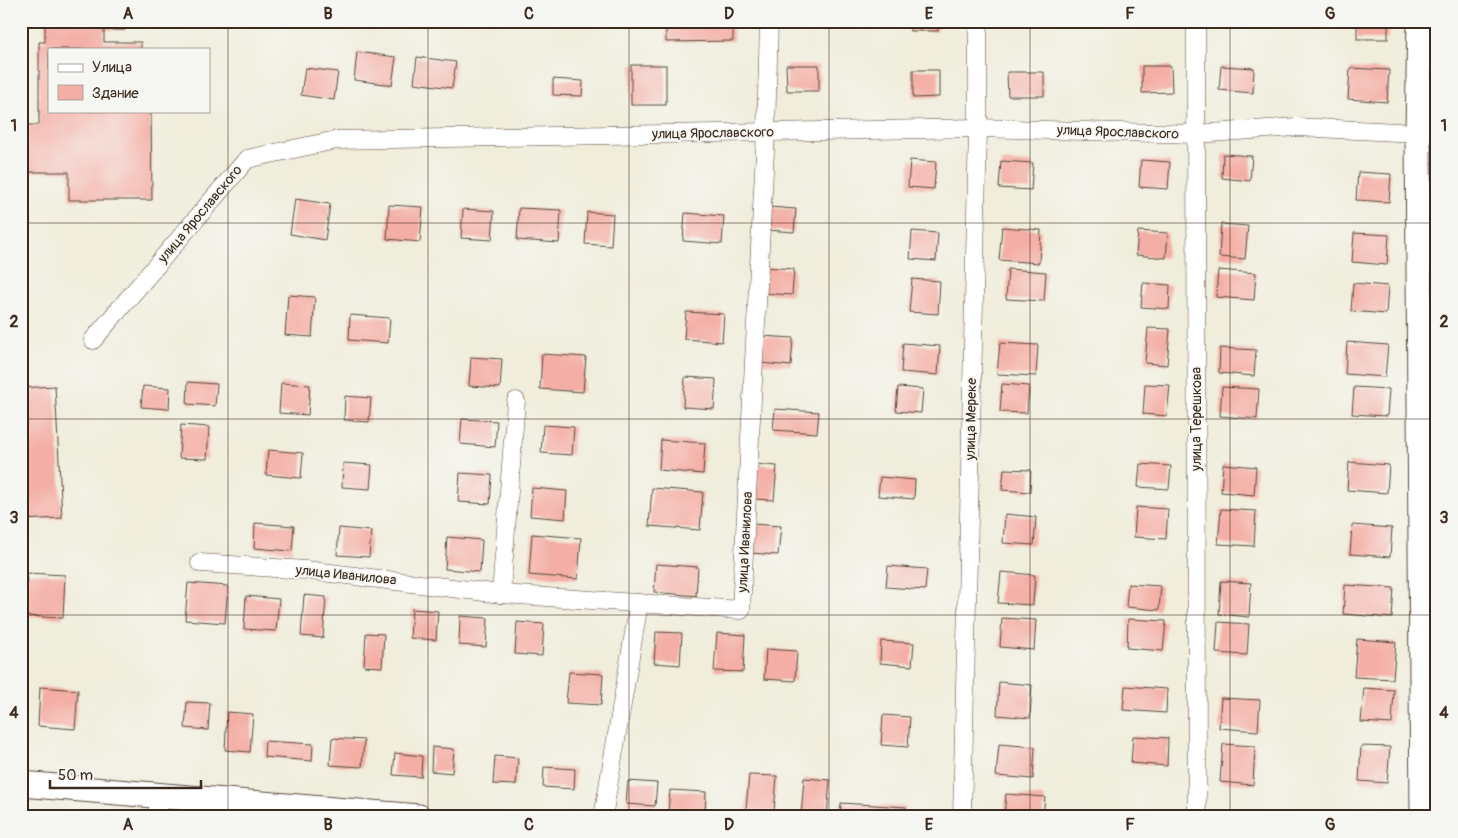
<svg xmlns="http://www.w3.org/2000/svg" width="1458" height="838" font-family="Pangolin,sans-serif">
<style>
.building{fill:#f4aea5}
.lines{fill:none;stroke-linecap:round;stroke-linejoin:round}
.street-casing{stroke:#56473a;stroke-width:19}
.secondary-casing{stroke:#56473a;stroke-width:27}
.street{stroke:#fff;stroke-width:18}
.secondary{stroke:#fff;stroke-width:25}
.grid{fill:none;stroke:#3b2a1e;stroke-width:1;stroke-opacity:0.55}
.labels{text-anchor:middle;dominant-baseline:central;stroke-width:4;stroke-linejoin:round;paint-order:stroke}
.street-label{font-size:14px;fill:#3b2a1e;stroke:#f6f6f2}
.neatline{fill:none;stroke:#3b2a1e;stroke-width:2}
.grid-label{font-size:16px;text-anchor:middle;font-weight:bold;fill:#3b2a1e}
</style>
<rect width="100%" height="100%" fill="#f6f6f2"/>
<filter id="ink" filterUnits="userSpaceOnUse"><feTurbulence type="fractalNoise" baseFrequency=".02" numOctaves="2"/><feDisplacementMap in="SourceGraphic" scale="10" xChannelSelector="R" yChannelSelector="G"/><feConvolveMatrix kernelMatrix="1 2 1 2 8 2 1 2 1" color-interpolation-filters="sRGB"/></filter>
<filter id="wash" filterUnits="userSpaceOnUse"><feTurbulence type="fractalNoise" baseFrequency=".0096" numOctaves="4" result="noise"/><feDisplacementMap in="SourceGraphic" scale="20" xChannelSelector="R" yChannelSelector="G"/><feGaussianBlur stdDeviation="1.12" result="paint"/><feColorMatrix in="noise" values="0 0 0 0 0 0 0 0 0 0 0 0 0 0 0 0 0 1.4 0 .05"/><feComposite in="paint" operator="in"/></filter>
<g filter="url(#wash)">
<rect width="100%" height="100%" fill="#f0eddb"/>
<g id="blocks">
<g class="building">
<polygon points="45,21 125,21 125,30 104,30 104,42 141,42 141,49 49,49 49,111 151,111 152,200 69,200 69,172 21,172 21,125 39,125 39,42 45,42"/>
<polygon points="666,21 733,21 733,41 666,42"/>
<rect x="910" y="21" width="28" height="10"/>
<rect x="1141" y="21" width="30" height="5"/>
<rect x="1221" y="21" width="30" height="5"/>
<rect x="1357" y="21" width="31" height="18"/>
<polygon points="357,52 396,57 392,85 354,80"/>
<polygon points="417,57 456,62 452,88 414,83"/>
<rect x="631" y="65" width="35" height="40"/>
<polygon points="786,65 819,65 819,91 787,91"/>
<polygon points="1142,66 1171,66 1172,92 1142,93"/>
<polygon points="1221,66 1254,68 1253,93 1219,90"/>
<polygon points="305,68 338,72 334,100 301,95"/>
<polygon points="1350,68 1389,70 1387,102 1348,99"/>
<polygon points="913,70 939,70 939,97 913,98"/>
<polygon points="1007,72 1044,72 1044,96 1008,96"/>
<polygon points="553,79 583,81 582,96 553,95"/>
<polygon points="1223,154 1252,156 1250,181 1222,178"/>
<polygon points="910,160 936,162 934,189 908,187"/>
<polygon points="1141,160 1170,162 1168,189 1139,187"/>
<polygon points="1001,161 1033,163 1031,190 999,188"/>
<polygon points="1358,172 1391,174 1389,202 1356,200"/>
<polygon points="295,199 330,204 325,240 290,234"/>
<polygon points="389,205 423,207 420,242 387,239"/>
<polygon points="769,207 796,209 794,232 767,230"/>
<polygon points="519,208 561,210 559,243 517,240"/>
<polygon points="463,209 494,211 492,240 461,238"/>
<polygon points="587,212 613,214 611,246 585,244"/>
<polygon points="685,213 724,216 722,244 683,241"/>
<polygon points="1221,224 1248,226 1245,259 1219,257"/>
<polygon points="1002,227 1041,230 1039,263 999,260"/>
<polygon points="912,231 938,233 936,261 910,259"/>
<polygon points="1138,231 1168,233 1166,258 1136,255"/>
<polygon points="1354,233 1389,235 1387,265 1352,262"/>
<polygon points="764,267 794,269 792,295 762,293"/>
<polygon points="1008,269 1046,272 1044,301 1006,299"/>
<polygon points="1218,270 1256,273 1254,300 1216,297"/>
<polygon points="912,279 940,281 938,314 909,312"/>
<polygon points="1143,283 1170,285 1169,309 1141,307"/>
<polygon points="1353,283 1388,286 1386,314 1351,311"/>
<polygon points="288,295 315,297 312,337 285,335"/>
<polygon points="686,312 724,314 722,342 684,339"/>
<polygon points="350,315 390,318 388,343 349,340"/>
<polygon points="1148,328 1170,329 1167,365 1145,363"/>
<polygon points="762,336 793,338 791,366 760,363"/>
<polygon points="1347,342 1388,345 1385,377 1345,374"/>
<polygon points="903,343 940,346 938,375 901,372"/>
<polygon points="1000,343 1038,345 1036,376 997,374"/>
<polygon points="1220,348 1256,350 1254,376 1219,373"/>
<polygon points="542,354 586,357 583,392 540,389"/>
<polygon points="471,357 502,359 500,388 469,386"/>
<polygon points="685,377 716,379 714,409 683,407"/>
<polygon points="188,382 217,384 215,406 187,404"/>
<polygon points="281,383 310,385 308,415 279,413"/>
<polygon points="1002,384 1029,386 1027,413 1000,412"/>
<polygon points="1145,384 1170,385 1167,416 1143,414"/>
<polygon points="55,386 62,518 21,520 21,388"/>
<polygon points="143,386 170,388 169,409 141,407"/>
<polygon points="898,387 923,389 921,413 896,411"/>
<polygon points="1222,387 1259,389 1257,419 1220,416"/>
<polygon points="1354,387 1389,389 1387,416 1352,414"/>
<polygon points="345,396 371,398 369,422 344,420"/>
<polygon points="775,409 819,412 817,433 773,430"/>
<polygon points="462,419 497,421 495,447 460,444"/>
<polygon points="181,425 209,427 207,459 179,458"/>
<polygon points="543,425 574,427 572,455 541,453"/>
<polygon points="661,440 705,443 703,474 659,470"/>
<polygon points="268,450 303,453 301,478 266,475"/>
<polygon points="1349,462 1389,465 1387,493 1347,490"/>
<polygon points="343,463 372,465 370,489 342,487"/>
<polygon points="754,464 777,466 774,500 752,499"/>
<polygon points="1140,464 1171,466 1169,489 1138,487"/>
<polygon points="1223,464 1256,467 1254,495 1221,492"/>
<polygon points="1004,469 1031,470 1030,492 1002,490"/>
<polygon points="460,473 492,475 490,504 458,502"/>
<polygon points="880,477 915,480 914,499 878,496"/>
<polygon points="532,488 567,491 565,519 530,516"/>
<polygon points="652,488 703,492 700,530 649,526"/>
<polygon points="1136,507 1168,509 1166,539 1134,537"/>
<polygon points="1221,509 1256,511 1254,546 1218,544"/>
<polygon points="1005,514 1036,517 1034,545 1003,543"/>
<polygon points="255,523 294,526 292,551 254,548"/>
<polygon points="752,524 781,526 778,555 750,553"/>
<polygon points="1352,525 1392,528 1390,557 1350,554"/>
<polygon points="339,528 371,531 369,557 337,555"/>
<polygon points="532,534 581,538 578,579 529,575"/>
<polygon points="447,537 482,540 480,572 445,569"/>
<polygon points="656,564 698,567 696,596 654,592"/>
<polygon points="888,566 927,569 925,590 886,587"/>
<polygon points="1001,572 1035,575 1033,605 998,603"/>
<polygon points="27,573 65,575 63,618 25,616"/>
<polygon points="1221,581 1251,583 1249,617 1219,614"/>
<polygon points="188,583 228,586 225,623 185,620"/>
<polygon points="1128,584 1161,586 1159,610 1126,607"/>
<polygon points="1345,585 1394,588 1392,618 1343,614"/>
<polygon points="304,595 326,597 323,638 301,636"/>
<polygon points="246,596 279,599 276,631 244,629"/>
<polygon points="412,609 438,611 436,640 410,638"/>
<polygon points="460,616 488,618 486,647 459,645"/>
<polygon points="1002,618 1036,620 1034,650 1000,647"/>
<polygon points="1128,619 1166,621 1163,651 1127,648"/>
<polygon points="517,622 544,624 542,656 515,654"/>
<polygon points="1218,622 1249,624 1247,655 1216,653"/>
<polygon points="656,632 682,633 680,665 654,663"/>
<polygon points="366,633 384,634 382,667 364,666"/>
<polygon points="717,633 745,635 743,672 714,671"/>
<polygon points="1357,639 1396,642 1393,679 1354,677"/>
<polygon points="881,641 914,643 912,666 880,663"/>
<polygon points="766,649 797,651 795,681 764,679"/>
<polygon points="569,672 603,674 601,705 566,703"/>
<polygon points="999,682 1032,685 1030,718 997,715"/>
<polygon points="1125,686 1167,689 1166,713 1123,710"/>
<polygon points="40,687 78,690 75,729 38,726"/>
<polygon points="1364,688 1394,690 1392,724 1361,722"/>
<polygon points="1221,698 1260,700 1258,731 1219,728"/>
<polygon points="187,702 210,703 208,730 185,728"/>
<polygon points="227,712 253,714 250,752 225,750"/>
<polygon points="883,715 910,717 908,747 881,745"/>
<polygon points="1133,736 1168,738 1167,766 1131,763"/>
<polygon points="332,738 364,740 362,767 330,765"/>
<polygon points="265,741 313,744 312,761 264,757"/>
<polygon points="999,744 1035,747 1033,779 996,776"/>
<polygon points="1223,744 1255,746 1253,785 1220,782"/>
<polygon points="1361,746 1390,747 1387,783 1359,781"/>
<polygon points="432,747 454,749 452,773 431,771"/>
<polygon points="395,753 422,756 421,777 393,775"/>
<polygon points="495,756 518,758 516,785 493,784"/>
<polygon points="544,767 575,769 574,789 543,787"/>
<polygon points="749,775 777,776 774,812 746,810"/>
<polygon points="804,778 830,780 827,817 801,817"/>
<polygon points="628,781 657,783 655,806 626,804"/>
<polygon points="670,790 706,792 705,815 668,813"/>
<polygon points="1006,794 1045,797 1043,817 1004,817"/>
<polygon points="841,803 906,807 905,817 840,817"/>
</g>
</g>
</g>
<g filter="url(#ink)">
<use href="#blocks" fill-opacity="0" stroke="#56473a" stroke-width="1"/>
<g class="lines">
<defs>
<g id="street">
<polyline points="1196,21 1197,817"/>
<polyline points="1420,195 1437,194"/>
<polyline points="93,340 247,159 336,140 978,128 1196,134 1296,127 1418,133"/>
<polyline points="200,563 306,570 501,594 741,610 766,132 769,21"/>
<polyline points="501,594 516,401"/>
<polyline points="158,794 158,817"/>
<polyline points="603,817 639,603"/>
<polyline points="962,817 978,128 978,21"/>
</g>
<g id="secondary">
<polyline points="1420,21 1418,133 1423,817"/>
<polyline points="21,784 419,817"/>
</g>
</defs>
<use href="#street" class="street-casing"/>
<use href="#secondary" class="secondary-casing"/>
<use href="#street" class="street"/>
<use href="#secondary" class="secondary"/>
</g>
</g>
<path class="grid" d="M228,21V817M428,21V817M629,21V817M829,21V817M1030,21V817M1230,21V817M21,223H1437M21,419H1437M21,615H1437"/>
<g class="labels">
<g class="street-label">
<text transform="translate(1118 132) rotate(2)">улица Ярославского</text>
<text transform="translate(713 133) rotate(-1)">улица Ярославского</text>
<text transform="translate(200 214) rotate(-50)">улица Ярославского</text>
<text transform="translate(971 419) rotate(-89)">улица Мереке</text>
<text transform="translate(1196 419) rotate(-90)">улица Терешкова</text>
<text transform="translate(745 542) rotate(-87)">улица Иванилова</text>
<text transform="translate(346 575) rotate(6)">улица Иванилова</text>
</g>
</g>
<rect width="1458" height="838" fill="none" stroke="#f6f6f2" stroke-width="55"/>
<rect x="48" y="48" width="162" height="65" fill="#f6f6f2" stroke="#aba49d"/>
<rect x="58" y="64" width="25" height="8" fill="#ffffff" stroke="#aba49d"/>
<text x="92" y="72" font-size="15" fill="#3b2a1e">Улица</text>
<rect x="58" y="85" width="25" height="15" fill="#f4aea5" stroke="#aba49d"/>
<text x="92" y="98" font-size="15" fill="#3b2a1e">Здание</text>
<path d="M50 780v8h151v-8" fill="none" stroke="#3b2a1e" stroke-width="2.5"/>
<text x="58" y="780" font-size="15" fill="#3b2a1e" stroke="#f6f6f2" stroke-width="4" paint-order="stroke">50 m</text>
<rect x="28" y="28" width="1402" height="782" class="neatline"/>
<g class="grid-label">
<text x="128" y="19">A</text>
<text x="328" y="19">B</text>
<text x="529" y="19">C</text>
<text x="729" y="19">D</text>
<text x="929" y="19">E</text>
<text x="1130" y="19">F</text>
<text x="1330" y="19">G</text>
<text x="14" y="131">1</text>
<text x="1444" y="131">1</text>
<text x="14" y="327">2</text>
<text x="1444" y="327">2</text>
<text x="14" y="523">3</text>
<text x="1444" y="523">3</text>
<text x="14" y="718">4</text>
<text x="1444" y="718">4</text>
<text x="128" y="830">A</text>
<text x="328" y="830">B</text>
<text x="529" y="830">C</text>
<text x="729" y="830">D</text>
<text x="929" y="830">E</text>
<text x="1130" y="830">F</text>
<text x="1330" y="830">G</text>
</g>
</svg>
